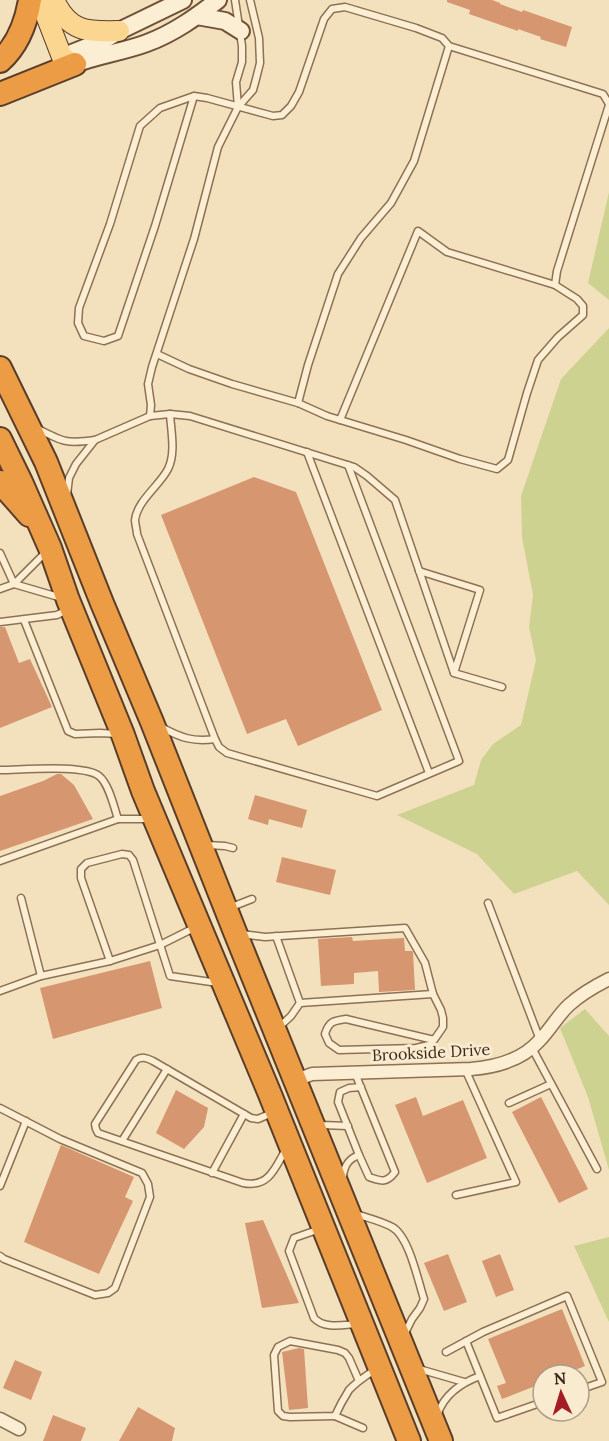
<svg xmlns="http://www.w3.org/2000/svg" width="609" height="1441" font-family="Lora,serif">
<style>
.green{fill:#cdd291}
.building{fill:#d59670}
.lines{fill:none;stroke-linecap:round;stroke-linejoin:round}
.lane-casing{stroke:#8d7155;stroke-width:9}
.street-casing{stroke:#8d7155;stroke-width:15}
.secondary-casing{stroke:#6f5138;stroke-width:20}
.primary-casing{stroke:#5a3e2a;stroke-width:22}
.highway-casing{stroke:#5a3e2a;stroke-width:26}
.lane{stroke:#fceed2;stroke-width:6}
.street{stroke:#fceed2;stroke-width:12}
.secondary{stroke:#fceed2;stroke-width:16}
.primary{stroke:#fbd691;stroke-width:20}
.highway{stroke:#ec9c45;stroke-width:22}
.labels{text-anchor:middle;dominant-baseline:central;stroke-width:6;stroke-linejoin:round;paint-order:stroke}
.street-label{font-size:16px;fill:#3b291b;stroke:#f9ebcf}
</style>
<rect width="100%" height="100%" fill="#f3e1be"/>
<g class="green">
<polygon points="609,192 609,300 588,283"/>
<polygon points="609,328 609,905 577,871 514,894 477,854 397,815 474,785 481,760 493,744 521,725 536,660 529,627 533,595 522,537 521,496 561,379"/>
<polygon points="585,1009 609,1036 609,1170 588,1097 560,1028"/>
<polygon points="609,1237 609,1322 574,1246"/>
</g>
<g class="building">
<polygon points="447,0 492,0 500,3 500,4 522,12 523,10 572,27 566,47 540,39 541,37 518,29 518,31 469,14 470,10 447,2"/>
<polygon points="254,477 296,492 382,710 298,746 286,719 247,734 161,515"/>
<polygon points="0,627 5,627 19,663 30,659 52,707 0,728"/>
<polygon points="57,774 61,774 74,785 93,819 0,851 0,796 43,781"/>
<polygon points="255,795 307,810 302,828 269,819 268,825 248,819"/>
<polygon points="282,857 336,870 330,895 276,882"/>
<polygon points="352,937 353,941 404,938 405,951 412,951 413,952 415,990 379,992 378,971 354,973 354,984 321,986 318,939"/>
<polygon points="150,961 162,1008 53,1039 40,988"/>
<polygon points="176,1090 208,1108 204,1127 184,1149 156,1133"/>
<polygon points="416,1097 423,1116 463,1100 487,1158 427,1183 395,1105"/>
<polygon points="541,1097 588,1189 559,1203 512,1112"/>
<polygon points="61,1145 134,1177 125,1197 133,1201 99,1274 24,1242"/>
<polygon points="263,1220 299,1303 262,1308 245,1223"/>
<polygon points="448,1254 467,1302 444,1311 424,1263"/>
<polygon points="500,1254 514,1290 496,1297 482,1261"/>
<polygon points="562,1309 585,1366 563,1375 543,1375 543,1383 502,1399 497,1386 506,1383 488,1339"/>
<polygon points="299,1348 304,1349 308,1408 289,1410 282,1352"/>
<polygon points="15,1360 42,1372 31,1400 3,1388"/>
<polygon points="138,1407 175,1428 172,1441 119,1441"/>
<polygon points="53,1415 86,1428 81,1441 43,1441"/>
</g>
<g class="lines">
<defs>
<g id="lane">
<polyline points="235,0 242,46 242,62 236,82 238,107"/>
<polyline points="449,46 414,161 391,203 361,238 338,274 308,365 298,403 327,416 406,440 460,459 497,469 508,460 527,393 538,360 558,337 583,315 583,306 577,299 555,285 557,271 609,105"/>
<polyline points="194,96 155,226 118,336 104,341 84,336 78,323 79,308 110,224 140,126 160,108 194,96 207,98 273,116 282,115 291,106 299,92 324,19 332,9 345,7 416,28 442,38 449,46 603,94 609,104"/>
<polyline points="157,354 189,369 232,384 298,403"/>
<path d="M170,414C171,431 176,453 168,469C160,485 137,501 135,520C135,524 137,530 137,534L215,739L219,747L227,753L377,796L459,761L348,465"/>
<polyline points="150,416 151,405 148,384 152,367 194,239 218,147 238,107 253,90 256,79 260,63 259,38 250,0"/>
<polyline points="340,420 418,231 447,252 555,285"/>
<path d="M38,429C63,442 67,444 95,440"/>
<polyline points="307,452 429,773"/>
<polyline points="67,495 69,478 76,464 95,440 150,416 170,414 190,416 354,467 367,476 395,500 454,673 502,687"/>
<polyline points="0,553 14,584 0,589"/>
<polyline points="45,553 14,584 62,598"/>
<polyline points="419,571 480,590 454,673"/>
<polyline points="24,620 68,731 75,734 100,733 118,734"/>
<polyline points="0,622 57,615 67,610"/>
<path d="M161,727C181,738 193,742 215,739"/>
<path d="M0,770C21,770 84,764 99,776C109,784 114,807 118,819"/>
<polyline points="207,845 225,846 233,848"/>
<polyline points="0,861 118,819 149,819"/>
<polyline points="21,898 41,976"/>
<polyline points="488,903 540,1040"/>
<polyline points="229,908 252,899"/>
<path d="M241,934L265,937L405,928L425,963L433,994L441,1010L443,1018V1027L434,1040L429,1045L416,1048L339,1050L329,1043L325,1034C329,1021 333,1021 346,1019L434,1040"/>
<polyline points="276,936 300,1003"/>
<polyline points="110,961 81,878 81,869 87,863 122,854 129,855 133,860 170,976 218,983"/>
<polyline points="0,991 41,976 110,961 160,945 196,927"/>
<polyline points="300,1003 433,994"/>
<polyline points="278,1028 291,1016 300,1003"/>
<polyline points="532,1048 597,1169"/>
<path d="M355,1073L395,1172C386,1184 381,1181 369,1177L359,1155L338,1102L340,1092L349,1088L361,1087"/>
<polyline points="509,1103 551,1084"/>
<polyline points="0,1108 60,1139 142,1173 148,1184 150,1197 115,1288 108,1293 95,1295 4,1259 0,1256"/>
<path d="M272,1113L258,1119L251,1118L153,1061C147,1058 142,1056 136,1060L95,1124L96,1129L98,1133L243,1183C269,1188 275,1168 286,1149"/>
<polyline points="318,1124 322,1125 348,1126"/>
<polyline points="122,1141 167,1069"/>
<polyline points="212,1173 244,1114"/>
<path d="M343,1177C344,1166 348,1159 359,1155"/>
<polyline points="0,1186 26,1121"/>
<polyline points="456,1195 516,1182 465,1069"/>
<path d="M356,1214C368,1218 381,1221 392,1227C409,1236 418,1281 424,1299L420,1308L412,1319L405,1333"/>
<path d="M320,1229L294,1238L289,1251L314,1318C324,1329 342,1325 357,1324"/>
<polyline points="466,1341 497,1418 543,1402"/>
<polyline points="446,1352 483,1332 567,1296 602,1382 579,1390"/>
<polyline points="419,1369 464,1382"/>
<path d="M359,1381L349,1358L345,1353L338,1350L290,1341L278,1347L274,1355L278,1411L283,1416L290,1417L335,1416C339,1407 344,1398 349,1390C357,1381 367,1375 376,1369"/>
<path d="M438,1413C445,1394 461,1383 480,1376"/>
<polyline points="335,1416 363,1428"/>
</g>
<g id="street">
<path d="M296,1080L312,1074L471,1069C496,1067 522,1060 539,1041C550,1030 558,1015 569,1005C581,994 595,986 609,979"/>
<polyline points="0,1419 19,1429"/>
</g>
<g id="secondary">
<polyline points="197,16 225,21 241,31"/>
<polyline points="62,57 102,41 119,31 183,0"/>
<path d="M75,64C98,55 123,52 147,43C174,33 196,17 218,0"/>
</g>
<g id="primary">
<polyline points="40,0 62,57 69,62 75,64"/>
<path d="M54,0C69,32 87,32 119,31"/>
</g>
<g id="highway">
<path d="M0,61C18,45 26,24 30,0"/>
<polyline points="0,94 75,64"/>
<polyline points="0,368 46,462 102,603 152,722 235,932 441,1441"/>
<polyline points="0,439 21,482 50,548 68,600 123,735 143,791 269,1092 409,1441"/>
<polyline points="0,482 29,515"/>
</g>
</defs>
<use href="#lane" class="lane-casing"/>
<use href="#street" class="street-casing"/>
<use href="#secondary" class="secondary-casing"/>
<use href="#primary" class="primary-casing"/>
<use href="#highway" class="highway-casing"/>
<use href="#lane" class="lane"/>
<use href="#street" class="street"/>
<use href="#secondary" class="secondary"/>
<use href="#primary" class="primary"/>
<use href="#highway" class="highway"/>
</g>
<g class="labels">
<g class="street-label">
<text transform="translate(431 1052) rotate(-3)">Brookside Drive</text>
</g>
</g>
<g transform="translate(561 1393) rotate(356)"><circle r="28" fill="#f9ebcf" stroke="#ad9d87" stroke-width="1.5"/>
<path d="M0-4.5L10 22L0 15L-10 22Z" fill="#a31e24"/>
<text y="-9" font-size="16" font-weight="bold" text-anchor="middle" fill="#3b291b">N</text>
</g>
</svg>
